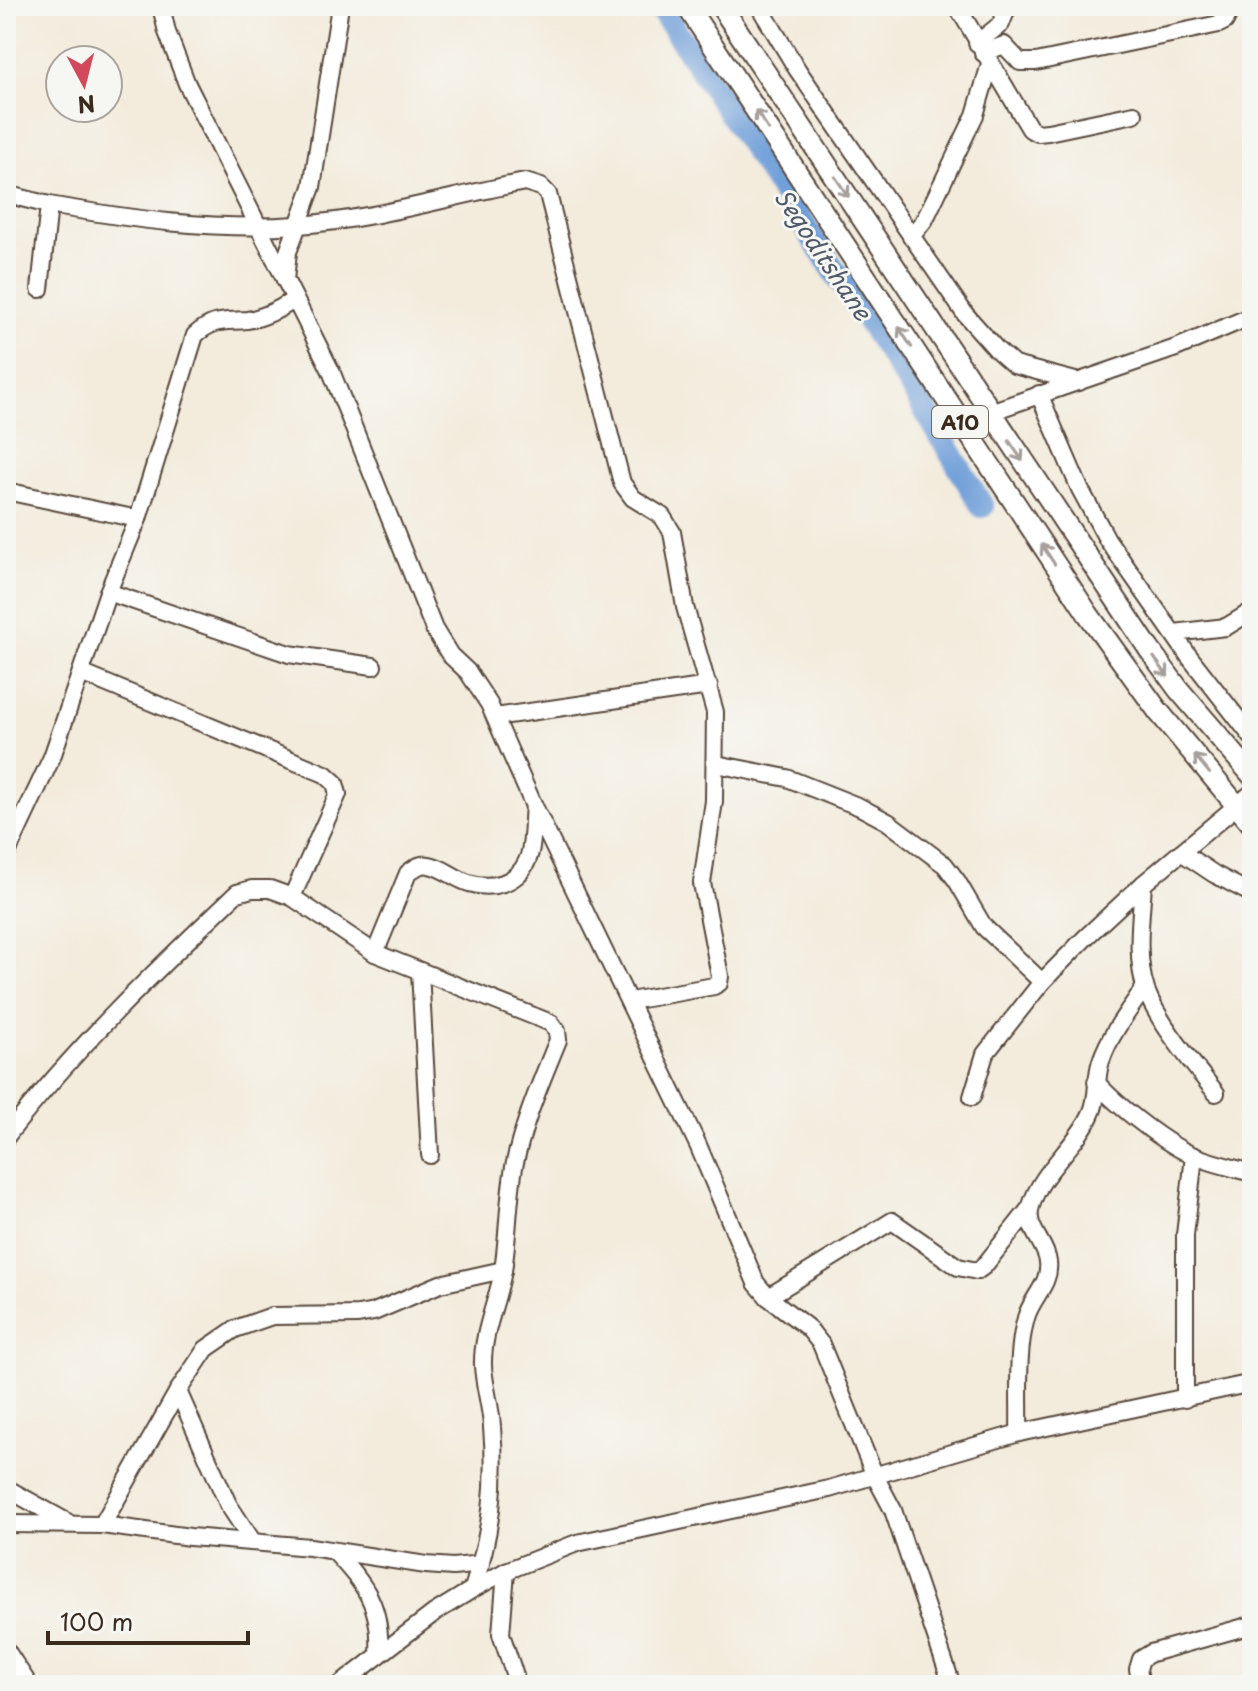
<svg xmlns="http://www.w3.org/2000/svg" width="1258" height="1691" font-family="'Playpen Sans',sans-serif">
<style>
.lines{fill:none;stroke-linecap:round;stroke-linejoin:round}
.river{stroke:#709fd9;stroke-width:24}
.minor-casing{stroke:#57473a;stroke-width:20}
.major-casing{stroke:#57473a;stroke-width:24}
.minor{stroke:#fff;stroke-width:16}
.major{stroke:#fff;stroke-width:20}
.oneway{stroke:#a79f9a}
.labels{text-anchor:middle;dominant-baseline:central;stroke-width:6;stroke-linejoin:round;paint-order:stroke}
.shield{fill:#f6f6f2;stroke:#73675e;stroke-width:2}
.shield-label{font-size:20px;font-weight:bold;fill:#3b2a1e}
.water-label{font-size:24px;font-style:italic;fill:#505969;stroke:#f6f6f2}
</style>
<rect width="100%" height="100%" fill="#f6f6f2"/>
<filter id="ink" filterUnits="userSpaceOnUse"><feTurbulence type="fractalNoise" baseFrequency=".0125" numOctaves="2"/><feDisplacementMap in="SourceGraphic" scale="16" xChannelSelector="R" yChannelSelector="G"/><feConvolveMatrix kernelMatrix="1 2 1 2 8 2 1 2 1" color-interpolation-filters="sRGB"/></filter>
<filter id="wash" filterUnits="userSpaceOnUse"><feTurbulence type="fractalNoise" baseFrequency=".006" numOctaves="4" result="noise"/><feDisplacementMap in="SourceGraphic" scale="32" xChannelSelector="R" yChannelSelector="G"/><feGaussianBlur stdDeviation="1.8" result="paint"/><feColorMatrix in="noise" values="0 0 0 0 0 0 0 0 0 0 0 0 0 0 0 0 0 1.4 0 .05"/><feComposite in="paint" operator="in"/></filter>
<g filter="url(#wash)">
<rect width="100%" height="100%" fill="#f3ebdb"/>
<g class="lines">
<polyline class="river" points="659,6 909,383 982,506"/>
</g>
</g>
<g filter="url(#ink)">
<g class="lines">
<defs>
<g id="minor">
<polyline points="161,6 167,32 187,84 331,371 434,629 450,655 468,672 489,704 534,806 698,1145 756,1283 768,1297 808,1328 821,1344 875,1476 893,1510 952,1685"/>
<polyline points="759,6 797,69 965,314 997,350 1014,365 1079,382"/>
<polyline points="957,6 1030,129 1038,133 1048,132 1134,114"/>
<polyline points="977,43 1001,24 1008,6"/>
<polyline points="983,53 1004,45 1020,62 1036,62 1219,24 1225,21 1232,6"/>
<polyline points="6,194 49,205 40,289"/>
<path d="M49,205C130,219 215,231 297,225C374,220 450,196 525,182L541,187L548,194L622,483L633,498L662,516L672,532L685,607L715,712L714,801L702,883L720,976L719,983L714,986L630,1001"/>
<polyline points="911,237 925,219 975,115 990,64"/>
<polyline points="285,280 288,252 312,187 340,6"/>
<polyline points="1039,394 1080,489 1107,539 1188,655 1252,737"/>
<polyline points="964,427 990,412 1176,348 1252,316"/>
<polyline points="6,491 138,519"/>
<polyline points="108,592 289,654 373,666"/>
<polyline points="1174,633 1226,627 1252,611"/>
<polyline points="81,673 325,774 335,783 338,794 292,897"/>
<polyline points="495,717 709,686"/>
<polyline points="716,764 787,778 860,807 888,822 945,865 957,881 984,927 1042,982"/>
<polyline points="1181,852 1214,874 1252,894"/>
<path d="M6,855L52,757L108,592L138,519L195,335C215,318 223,322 247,320C264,318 280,309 294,300"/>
<path d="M1143,884C1141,917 1135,957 1146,990C1158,1023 1194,1065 1216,1093"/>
<path d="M375,953L408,873C415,868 420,863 429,865C443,867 455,879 469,883C491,890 517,884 527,861C534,846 532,823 534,806"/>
<polyline points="420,971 430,1155"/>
<path d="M1096,1082C1116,1105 1169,1147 1197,1157C1215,1164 1234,1168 1252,1173"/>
<polyline points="972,1097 985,1054 1042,982 1086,937 1143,884 1252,793"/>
<path d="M6,1137C75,1048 155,971 237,893L252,889H270L292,897L375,953L551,1023L557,1031L558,1040C541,1082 523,1123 514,1167C508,1201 508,1237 503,1271C497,1303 482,1333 483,1366C484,1386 491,1406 492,1427C497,1485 491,1533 473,1589"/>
<polyline points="768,1297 892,1221 958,1267 977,1271 984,1266 1030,1208"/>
<polyline points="178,1391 228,1504 253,1542"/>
<polyline points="1185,1399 1185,1235 1194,1156"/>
<path d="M1019,1433C1020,1396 1016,1354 1026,1318C1031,1298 1051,1284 1048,1262C1046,1242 1024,1228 1031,1206C1041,1171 1076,1147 1091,1114C1099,1098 1095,1078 1101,1061C1110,1034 1129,1010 1145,987"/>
<polyline points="6,1488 67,1522"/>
<polyline points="6,1524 102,1525 190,1537 310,1547 426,1565 453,1567 481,1564"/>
<polyline points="102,1525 178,1391 206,1349 235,1329 272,1316 358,1315 374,1312 440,1284 503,1270"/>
<path d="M334,1551C366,1586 382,1606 379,1655"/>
<polyline points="506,1571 501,1634 518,1685"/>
<polyline points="6,1650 29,1685"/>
<polyline points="340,1685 434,1613 473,1589 506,1571 577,1543 829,1489 1019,1433 1252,1383"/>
<polyline points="1141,1685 1138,1669 1141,1659 1151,1653 1252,1625"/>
</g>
<g id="major">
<polyline points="687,6 1088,614 1158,711 1252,824"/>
<polyline points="721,6 1149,649 1179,690 1252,775"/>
</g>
</defs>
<use href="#minor" class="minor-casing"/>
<use href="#major" class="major-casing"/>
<use href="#minor" class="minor"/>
<use href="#major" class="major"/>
</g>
<defs><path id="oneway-shaft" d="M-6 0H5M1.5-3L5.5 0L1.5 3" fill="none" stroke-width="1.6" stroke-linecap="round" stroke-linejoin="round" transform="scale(2)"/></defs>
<g class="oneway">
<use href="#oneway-shaft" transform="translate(762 120) rotate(-123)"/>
<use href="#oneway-shaft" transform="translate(842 187) rotate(56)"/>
<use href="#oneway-shaft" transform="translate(905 337) rotate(-123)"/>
<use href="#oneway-shaft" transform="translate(1016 451) rotate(56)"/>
<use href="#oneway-shaft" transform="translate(1048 554) rotate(-123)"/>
<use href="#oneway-shaft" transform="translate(1161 667) rotate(54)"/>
<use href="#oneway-shaft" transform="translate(1202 764) rotate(-129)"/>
</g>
</g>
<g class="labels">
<rect class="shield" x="932" y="406" width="56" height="32" rx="6"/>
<g class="shield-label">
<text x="960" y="422">A10</text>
</g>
<g class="water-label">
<text transform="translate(824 254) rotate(56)">Segoditshane</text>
</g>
</g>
<rect width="1258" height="1691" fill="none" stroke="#f6f6f2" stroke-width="32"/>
<g transform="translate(84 84) rotate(173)"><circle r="38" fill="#f6f6f2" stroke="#aba49d" stroke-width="2"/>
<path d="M0-6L14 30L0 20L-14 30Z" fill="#d1495b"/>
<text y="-12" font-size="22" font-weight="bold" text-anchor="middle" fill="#3b2a1e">N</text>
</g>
<path d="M48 1631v12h200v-12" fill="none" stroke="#3b2a1e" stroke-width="4"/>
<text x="60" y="1631" font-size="24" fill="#3b2a1e" stroke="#f6f6f2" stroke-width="6" paint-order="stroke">100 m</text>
</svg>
